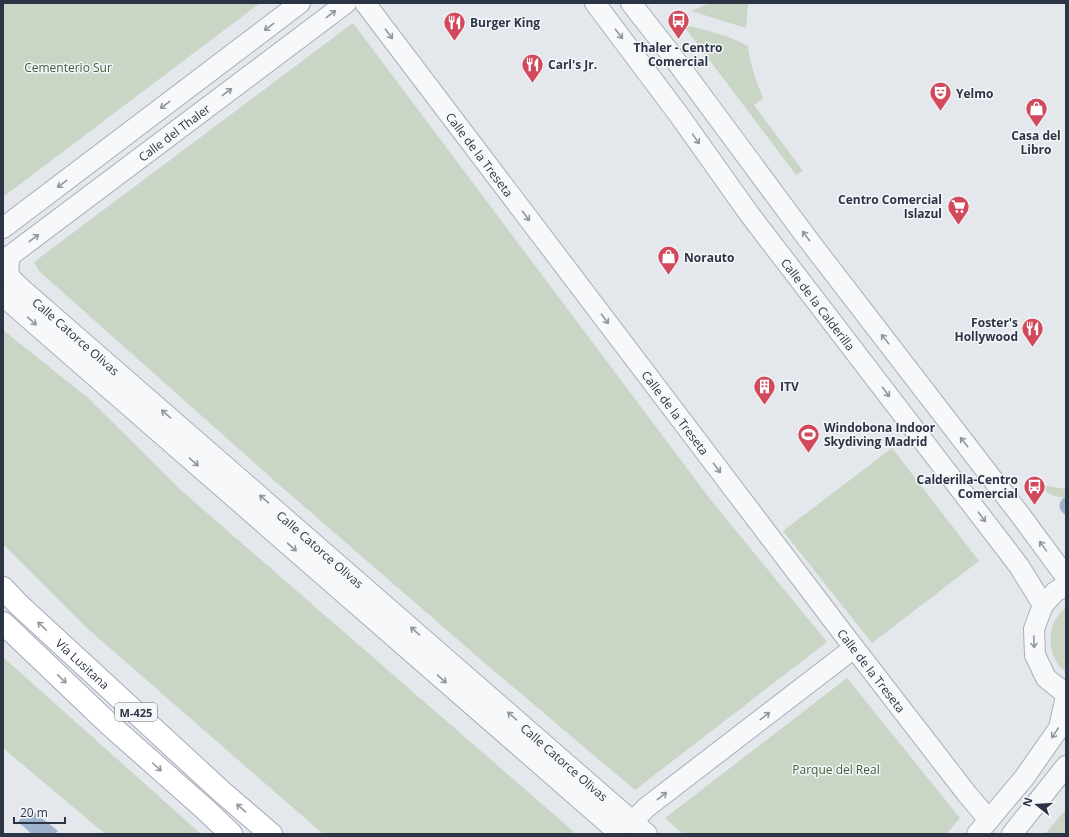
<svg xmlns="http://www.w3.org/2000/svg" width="1069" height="837" font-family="'Open Sans',sans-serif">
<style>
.green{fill:#c9d6c5}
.water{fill:#9fb4cc}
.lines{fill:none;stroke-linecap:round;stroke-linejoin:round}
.minor-casing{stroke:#a9aeb7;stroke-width:22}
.major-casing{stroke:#a3abb8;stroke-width:24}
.minor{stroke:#f7f8fa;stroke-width:20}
.major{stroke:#fff;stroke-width:22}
.oneway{stroke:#9196a0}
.oneway2{stroke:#959aa2}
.labels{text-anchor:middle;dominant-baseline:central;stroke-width:3;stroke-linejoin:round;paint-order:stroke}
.shield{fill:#f4f6f9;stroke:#676e7b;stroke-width:1}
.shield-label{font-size:11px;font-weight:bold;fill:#2b3445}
.poi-label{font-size:12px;font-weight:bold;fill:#2b3445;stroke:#f4f6f9;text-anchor:start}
.park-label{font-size:12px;fill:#3f6138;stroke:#f4f6f9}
.street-label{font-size:12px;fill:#2b3445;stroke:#f4f6f9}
</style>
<rect width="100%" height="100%" fill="#e4e7ec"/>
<g class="green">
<polygon points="3,3 260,3 3,197"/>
<polygon points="710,3 748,3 746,28 691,11"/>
<polygon points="353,23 710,499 827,642 635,790 487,665 277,483 39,271 34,262"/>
<path d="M691,26L729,37L748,46C750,64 756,81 763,98L754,105L803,171L796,175L686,29V27Z"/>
<polygon points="3,330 88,398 183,492 574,832 573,834 323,834 88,629 3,544"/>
<polygon points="892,448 979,561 872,643 783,531"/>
<path d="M1035,481L1046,486L1066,489V496C1056,501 1041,489 1035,481Z"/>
<path d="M1066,607V672C1049,660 1046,634 1057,617C1060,613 1063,610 1066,607Z"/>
<polygon points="3,657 192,826 201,834 105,834 3,748"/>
<polygon points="847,678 960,818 946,834 683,834 665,818"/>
<polygon points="1066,809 1066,834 1045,834"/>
</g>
<g class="water">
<path d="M1066,496V515C1057,510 1058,501 1066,496Z"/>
<polygon points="29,808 58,831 55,834 32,834 18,822"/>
</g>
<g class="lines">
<defs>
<g id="minor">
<path id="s1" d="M365,3L845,636L967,794L989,820"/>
<path id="s2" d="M595,3L679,115L750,215L1019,566L1043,605"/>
<polyline points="631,3 667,49 810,242 1021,516 1066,577"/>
<polyline points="3,228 300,3"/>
<path id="s3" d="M10,256C6,277 9,277 23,290L647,834"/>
<path id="s4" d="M3,261L346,3"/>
<polyline points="3,296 620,834"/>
<polyline points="1066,585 1055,592 1043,605 1034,629 1035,655 1046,678 1066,694"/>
<polyline points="633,821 647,807 854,648"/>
<polyline points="977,834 1024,778 1059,728 1066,696"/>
<polyline points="1012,834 1066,766"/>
</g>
<g id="major">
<path id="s5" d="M3,588L18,604L222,792L271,834"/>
<polyline points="3,623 110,725 206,810 231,834"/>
</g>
</defs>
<use href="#minor" class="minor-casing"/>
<use href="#major" class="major-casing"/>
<use href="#minor" class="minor"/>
<use href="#major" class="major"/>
</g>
<defs><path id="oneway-shaft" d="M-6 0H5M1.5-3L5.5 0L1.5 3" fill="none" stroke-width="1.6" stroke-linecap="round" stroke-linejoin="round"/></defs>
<g class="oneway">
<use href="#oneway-shaft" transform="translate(331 14) rotate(-37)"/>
<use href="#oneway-shaft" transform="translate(269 27) rotate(143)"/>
<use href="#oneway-shaft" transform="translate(389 34) rotate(53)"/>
<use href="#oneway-shaft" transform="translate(619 34) rotate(53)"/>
<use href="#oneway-shaft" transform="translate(227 92) rotate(-37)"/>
<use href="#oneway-shaft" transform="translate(165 105) rotate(143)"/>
<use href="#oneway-shaft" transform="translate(696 139) rotate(55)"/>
<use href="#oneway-shaft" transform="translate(62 184) rotate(143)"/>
<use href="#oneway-shaft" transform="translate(526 216) rotate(53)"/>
<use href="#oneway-shaft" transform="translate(806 236) rotate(-127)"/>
<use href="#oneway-shaft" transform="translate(34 238) rotate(-37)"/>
<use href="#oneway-shaft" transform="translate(605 319) rotate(53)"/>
<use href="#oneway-shaft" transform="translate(32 321) rotate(41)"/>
<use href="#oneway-shaft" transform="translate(885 339) rotate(-128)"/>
<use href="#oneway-shaft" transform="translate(886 392) rotate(53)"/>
<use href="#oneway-shaft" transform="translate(166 414) rotate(-139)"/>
<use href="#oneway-shaft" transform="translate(964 442) rotate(-128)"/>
<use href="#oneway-shaft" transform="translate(194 462) rotate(41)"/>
<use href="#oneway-shaft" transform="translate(717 468) rotate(53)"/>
<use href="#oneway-shaft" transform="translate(264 499) rotate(-139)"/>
<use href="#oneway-shaft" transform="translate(982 517) rotate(53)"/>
<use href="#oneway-shaft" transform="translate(1043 546) rotate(-126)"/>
<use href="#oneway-shaft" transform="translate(292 547) rotate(41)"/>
<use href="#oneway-shaft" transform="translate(415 631) rotate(-139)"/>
<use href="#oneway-shaft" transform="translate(1034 642) rotate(88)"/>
<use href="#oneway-shaft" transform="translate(442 679) rotate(41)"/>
<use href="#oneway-shaft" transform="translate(512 716) rotate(-139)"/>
<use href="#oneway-shaft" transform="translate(765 716) rotate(-38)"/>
<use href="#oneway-shaft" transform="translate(1055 733) rotate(124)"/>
<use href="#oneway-shaft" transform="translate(662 796) rotate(-38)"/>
</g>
<g class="oneway2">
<use href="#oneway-shaft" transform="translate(42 626) rotate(-137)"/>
<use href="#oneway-shaft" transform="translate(62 679) rotate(44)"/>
<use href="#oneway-shaft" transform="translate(157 767) rotate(42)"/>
<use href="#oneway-shaft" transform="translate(241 808) rotate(-139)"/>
</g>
<defs>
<symbol id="bus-pin" viewBox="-11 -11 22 30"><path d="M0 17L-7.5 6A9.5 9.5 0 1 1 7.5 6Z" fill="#d1495b" stroke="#f4f6f9"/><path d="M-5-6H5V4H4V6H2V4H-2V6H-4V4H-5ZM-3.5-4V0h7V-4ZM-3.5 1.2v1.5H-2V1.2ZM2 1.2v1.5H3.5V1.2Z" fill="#fff"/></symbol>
<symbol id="restaurant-pin" viewBox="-11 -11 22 30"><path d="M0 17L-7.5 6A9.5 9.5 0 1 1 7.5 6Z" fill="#d1495b" stroke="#f4f6f9"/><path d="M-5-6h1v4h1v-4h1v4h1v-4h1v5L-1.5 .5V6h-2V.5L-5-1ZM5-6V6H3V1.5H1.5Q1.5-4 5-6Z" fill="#fff"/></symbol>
<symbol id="theatre-pin" viewBox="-11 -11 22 30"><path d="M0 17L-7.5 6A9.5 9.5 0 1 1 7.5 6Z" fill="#d1495b" stroke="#f4f6f9"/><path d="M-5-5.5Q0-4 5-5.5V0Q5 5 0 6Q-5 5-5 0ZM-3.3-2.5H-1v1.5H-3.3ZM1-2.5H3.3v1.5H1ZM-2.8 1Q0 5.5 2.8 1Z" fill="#fff"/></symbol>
<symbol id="shop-pin" viewBox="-11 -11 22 30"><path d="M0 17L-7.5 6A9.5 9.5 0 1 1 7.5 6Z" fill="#d1495b" stroke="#f4f6f9"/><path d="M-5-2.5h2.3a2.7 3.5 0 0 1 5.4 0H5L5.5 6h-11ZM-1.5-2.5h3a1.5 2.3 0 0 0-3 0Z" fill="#fff"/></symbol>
<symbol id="supermarket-pin" viewBox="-11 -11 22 30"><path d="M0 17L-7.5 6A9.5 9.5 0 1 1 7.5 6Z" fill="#d1495b" stroke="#f4f6f9"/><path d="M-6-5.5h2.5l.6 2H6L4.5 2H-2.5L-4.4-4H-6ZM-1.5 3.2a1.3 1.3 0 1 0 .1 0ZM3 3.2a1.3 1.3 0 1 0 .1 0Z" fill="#fff"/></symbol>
<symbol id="building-pin" viewBox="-11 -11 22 30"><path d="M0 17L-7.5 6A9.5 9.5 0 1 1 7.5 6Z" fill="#d1495b" stroke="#f4f6f9"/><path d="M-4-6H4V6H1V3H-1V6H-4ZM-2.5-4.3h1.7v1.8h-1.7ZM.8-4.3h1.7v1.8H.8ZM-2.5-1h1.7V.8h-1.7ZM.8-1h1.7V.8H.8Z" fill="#fff"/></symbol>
<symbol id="stadium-pin" viewBox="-11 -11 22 30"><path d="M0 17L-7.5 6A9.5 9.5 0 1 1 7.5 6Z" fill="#d1495b" stroke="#f4f6f9"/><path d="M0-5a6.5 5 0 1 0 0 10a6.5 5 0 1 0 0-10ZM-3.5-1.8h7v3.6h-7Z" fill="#fff"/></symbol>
</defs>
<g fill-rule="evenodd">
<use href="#bus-pin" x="666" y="8" width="25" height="34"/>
<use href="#restaurant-pin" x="442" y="10" width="25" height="34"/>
<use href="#restaurant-pin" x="520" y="52" width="25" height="34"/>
<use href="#theatre-pin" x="928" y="80" width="25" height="34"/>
<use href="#shop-pin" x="1024" y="96" width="25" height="34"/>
<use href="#supermarket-pin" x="946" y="194" width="25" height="34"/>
<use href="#shop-pin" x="656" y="244" width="25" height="34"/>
<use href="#restaurant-pin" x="1020" y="316" width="25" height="34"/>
<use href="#building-pin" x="752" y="374" width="25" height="34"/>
<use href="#stadium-pin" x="796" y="422" width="25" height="34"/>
<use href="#bus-pin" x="1022" y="474" width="25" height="34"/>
</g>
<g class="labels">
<rect class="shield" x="115" y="703" width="42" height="18" rx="3"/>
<g class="shield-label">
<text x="136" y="712">M-425</text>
</g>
<g class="poi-label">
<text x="470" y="22">Burger King</text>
<text x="678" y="47" text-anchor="middle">Thaler - Centro<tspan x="678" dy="14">Comercial</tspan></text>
<text x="548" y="64">Carl's Jr.</text>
<text x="956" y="93">Yelmo</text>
<text x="1036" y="135" text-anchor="middle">Casa del<tspan x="1036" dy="14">Libro</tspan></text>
<text x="942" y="199" text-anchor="end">Centro Comercial<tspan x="942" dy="14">Islazul</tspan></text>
<text x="684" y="257">Norauto</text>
<text x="1018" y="322" text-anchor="end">Foster's<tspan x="1018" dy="14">Hollywood</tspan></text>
<text x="780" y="386">ITV</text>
<text x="824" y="427">Windobona Indoor<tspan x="824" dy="14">Skydiving Madrid</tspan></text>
<text x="1018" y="479" text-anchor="end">Calderilla-Centro<tspan x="1018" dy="14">Comercial</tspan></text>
</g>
<g class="park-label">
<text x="68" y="67">Cementerio Sur</text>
<text x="836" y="769">Parque del Real</text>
</g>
<g class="street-label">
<text stroke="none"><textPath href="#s4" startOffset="214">Calle del Thaler</textPath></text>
<text stroke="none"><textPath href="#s1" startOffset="190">Calle de la Treseta</textPath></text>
<text stroke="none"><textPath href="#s2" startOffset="375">Calle de la Calderilla</textPath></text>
<text stroke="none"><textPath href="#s3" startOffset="110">Calle Catorce Olivas</textPath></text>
<text stroke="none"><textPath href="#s1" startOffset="514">Calle de la Treseta</textPath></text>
<text stroke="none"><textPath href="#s3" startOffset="434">Calle Catorce Olivas</textPath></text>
<text stroke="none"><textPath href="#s5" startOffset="110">Vía Lusitana</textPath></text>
<text stroke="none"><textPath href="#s1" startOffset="838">Calle de la Treseta</textPath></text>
<text stroke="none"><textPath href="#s3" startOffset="758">Calle Catorce Olivas</textPath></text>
</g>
</g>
<rect width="1069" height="837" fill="none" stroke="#2b3445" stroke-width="8"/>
<g transform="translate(1037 805) rotate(287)" stroke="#f4f6f9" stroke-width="3" paint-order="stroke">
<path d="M0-3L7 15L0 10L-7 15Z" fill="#2b3445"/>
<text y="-6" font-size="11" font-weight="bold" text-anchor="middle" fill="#2b3445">N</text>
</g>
<path d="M14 817v6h51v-6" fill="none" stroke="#2b3445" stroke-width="2"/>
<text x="20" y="817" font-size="12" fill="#2b3445" stroke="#f4f6f9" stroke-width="3" paint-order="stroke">20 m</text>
</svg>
